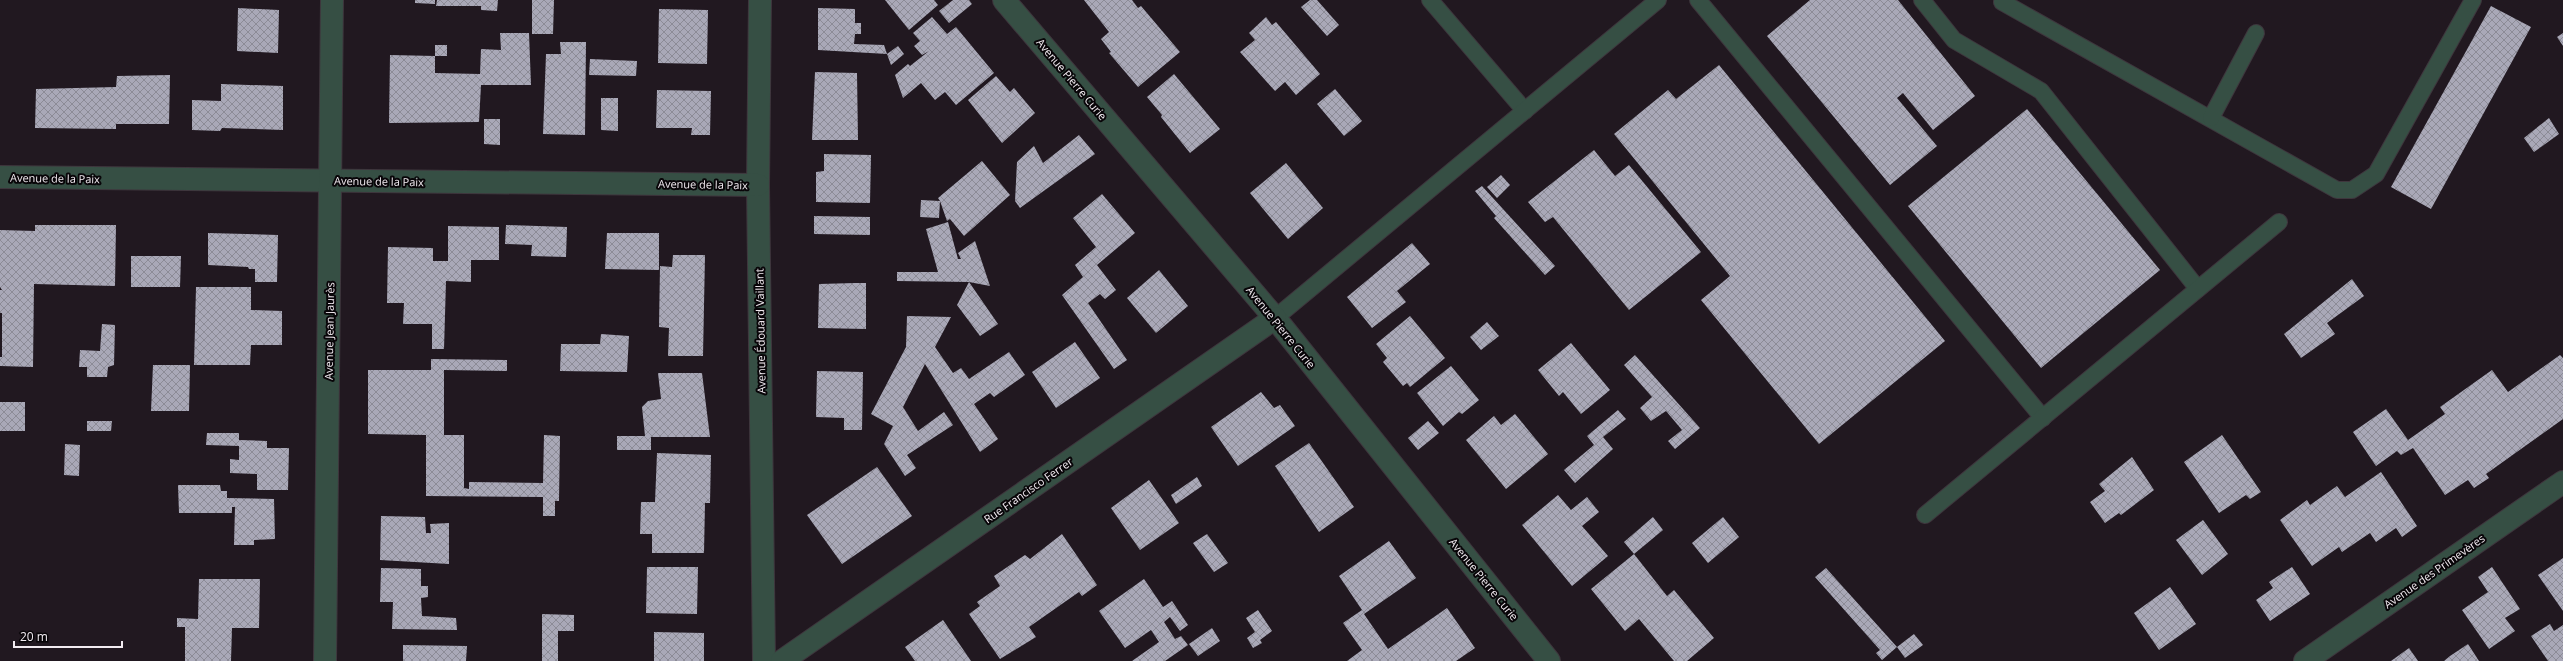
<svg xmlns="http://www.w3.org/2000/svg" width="2563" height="661" font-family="'Open Sans',sans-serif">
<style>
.building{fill:url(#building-cross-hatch)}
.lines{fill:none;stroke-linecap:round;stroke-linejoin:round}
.service-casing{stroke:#3e363d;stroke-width:18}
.minor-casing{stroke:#3e363d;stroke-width:24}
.service{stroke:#364f44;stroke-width:16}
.minor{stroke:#364f44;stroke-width:22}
.labels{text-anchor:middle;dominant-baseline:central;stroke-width:4;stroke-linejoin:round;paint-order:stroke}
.street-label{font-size:11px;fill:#f2ebf1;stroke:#080508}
</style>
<defs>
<pattern id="building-cross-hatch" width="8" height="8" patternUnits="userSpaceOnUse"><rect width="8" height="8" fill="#a9a8b7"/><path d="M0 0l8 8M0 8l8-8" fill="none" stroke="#8c8b96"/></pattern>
</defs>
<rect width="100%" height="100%" fill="#211820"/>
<g class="building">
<polygon points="415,0 435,0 435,4 415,3"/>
<polygon points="437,0 498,0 497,11 481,10 481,6 436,6"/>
<polygon points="532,0 554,0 553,34 532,34"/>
<polygon points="885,0 934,0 938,5 909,30"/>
<polygon points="953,0 969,0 972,4 949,23 939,11"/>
<polygon points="1084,0 1132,0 1138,8 1141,6 1180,52 1138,87 1109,53 1111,52 1101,39 1109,32"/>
<polygon points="1310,0 1317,0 1339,25 1327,36 1301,7"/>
<polygon points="1810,0 1898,0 1975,96 1933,130 1903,93 1897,98 1937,146 1890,185 1767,36"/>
<polygon points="2491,6 2531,27 2431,209 2391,187"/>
<polygon points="238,8 279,10 278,53 237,51"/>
<polygon points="818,8 855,9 855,23 861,23 861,34 855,34 854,44 884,45 887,54 818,50"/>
<polygon points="659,9 708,10 707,64 658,63"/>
<polygon points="932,17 947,34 956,27 994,73 956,105 945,92 935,100 921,83 903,98 895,75 908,64 910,66 929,51 922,55 914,46 920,41 913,33"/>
<polygon points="1266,17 1272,25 1276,22 1320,74 1296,95 1285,82 1275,91 1240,52 1255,40 1249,33"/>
<polygon points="500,33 529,33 531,85 481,85 479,122 389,123 390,55 435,56 435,73 480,74 481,49 501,50"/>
<polygon points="2563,33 2563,46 2557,37"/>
<polygon points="560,42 586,42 585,135 543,134 546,54 561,54"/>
<rect x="435" y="45" width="12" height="11"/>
<polygon points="898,46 904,54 891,65 887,54"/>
<polygon points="590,59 637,61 636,76 589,75"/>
<polygon points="1719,65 1945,341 1819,444 1701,300 1730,276 1614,134 1668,90 1676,99"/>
<polygon points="815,72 857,73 858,140 812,140"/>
<polygon points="1174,74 1220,129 1190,153 1161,117 1162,115 1147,97"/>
<polygon points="170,75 169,124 116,124 116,129 35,128 36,89 116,87 117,76"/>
<polygon points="996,76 1010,92 1014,88 1035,113 1002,143 968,100"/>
<polygon points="221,84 283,86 283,130 222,128 220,131 192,130 192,100 221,101"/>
<polygon points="1335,89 1362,121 1344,136 1317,104"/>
<polygon points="657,90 711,91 710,135 691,135 692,128 656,128"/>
<polygon points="601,98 618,98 618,131 601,130"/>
<polygon points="2027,109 2160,270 2041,368 1908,206"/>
<polygon points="2549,118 2559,134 2534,152 2524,138"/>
<polygon points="484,119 500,119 500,145 484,144"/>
<polygon points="1079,135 1095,154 1020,208 1015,201 1017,162 1034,146 1043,163"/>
<polygon points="1594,150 1615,176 1629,165 1701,252 1629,310 1553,217 1545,222 1528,202"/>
<polygon points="824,154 871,155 870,203 816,202 816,172 824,171"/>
<polygon points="982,161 1010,195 964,236 950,219 947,221 940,201 939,218 920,217 921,200 940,201 938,198"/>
<polygon points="1286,163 1323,208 1288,239 1250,193"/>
<polygon points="1501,175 1510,185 1497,198 1487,187"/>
<polygon points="1482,186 1555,266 1545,275 1494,218 1496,216 1475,191"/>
<polygon points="1102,194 1135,233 1097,265 1116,290 1105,299 1100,294 1088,303 1127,360 1114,369 1062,295 1083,277 1075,265 1096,247 1073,218"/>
<polygon points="814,216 870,217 870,235 814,234"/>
<polygon points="948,222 958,259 961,259 958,253 975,241 990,286 969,282 998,324 980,336 957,305 969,282 897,281 897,272 938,272 926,229"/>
<polygon points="35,225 116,225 115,286 34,284 33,367 0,366 0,357 2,357 2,313 0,313 0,290 2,290 0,287 0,230 35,231"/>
<polygon points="506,225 567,227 566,257 531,256 532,245 505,244"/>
<polygon points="448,226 499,227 499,260 471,260 471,282 446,281 444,349 432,349 432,324 403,324 404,303 387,303 388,247 433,248 433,261 448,261"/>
<polygon points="208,233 278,235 277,282 255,282 255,269 249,269 248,267 208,265"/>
<polygon points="607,233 659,233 659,270 605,269"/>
<polygon points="1412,243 1430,264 1397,291 1406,302 1372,328 1347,297"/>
<polygon points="673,255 705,255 703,356 668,356 669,328 659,327 660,266 672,267"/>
<polygon points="131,256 181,256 180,287 131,287"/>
<polygon points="1159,270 1188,306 1156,333 1127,298"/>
<polygon points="2352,279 2364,296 2327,323 2335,334 2301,358 2284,334"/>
<polygon points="855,283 866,283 866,329 818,328 819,284"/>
<polygon points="196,287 251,287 251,310 282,311 282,345 251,345 250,365 194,365"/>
<polygon points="907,316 951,317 935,347 953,373 961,368 969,379 1009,352 1025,375 994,397 990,393 974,404 998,439 980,452 925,364 903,407 918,431 944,412 953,425 907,455 916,468 905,476 884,444 893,426 871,414 906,347"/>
<polygon points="1410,316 1445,358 1410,387 1407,383 1403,386 1383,362 1387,358 1376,344"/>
<polygon points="1487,322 1499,336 1481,350 1470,337"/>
<polygon points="102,324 115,325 114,365 108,367 107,377 87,377 87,367 79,367 80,350 100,351"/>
<polygon points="601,334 629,336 627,372 560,371 561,344 600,344"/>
<polygon points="1075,342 1100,378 1056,408 1032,372"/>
<polygon points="1571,343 1610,390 1581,414 1563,392 1559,396 1538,370"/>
<polygon points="1635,355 1700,428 1675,449 1668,441 1682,430 1666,411 1651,421 1640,408 1652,397 1624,365"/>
<polygon points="2560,355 2563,358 2563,419 2486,474 2489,478 2474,488 2468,480 2445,495 2413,448 2401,455 2397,451 2376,466 2353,432 2386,409 2408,440 2445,414 2440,407 2492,370 2508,392"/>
<polygon points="431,359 507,360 507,371 444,370 444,435 464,435 464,488 469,489 469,482 543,483 544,435 560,436 559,501 555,501 555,516 543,516 543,497 426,496 426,435 368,434 368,370 431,370"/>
<polygon points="153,365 190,365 189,411 151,411"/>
<polygon points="1451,366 1479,400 1462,414 1459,412 1443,426 1417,393"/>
<polygon points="817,371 863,372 862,430 844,430 844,418 816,417"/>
<polygon points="658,373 702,373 710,437 651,437 651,450 617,450 617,436 645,436 642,407 648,401 661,399"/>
<polygon points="1261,392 1274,408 1280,405 1295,426 1238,466 1211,427"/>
<rect x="0" y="402" width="25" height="29"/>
<polygon points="1618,410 1626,419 1603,437 1613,449 1575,483 1564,470 1594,445 1587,436"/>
<polygon points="1515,414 1548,454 1506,489 1466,440 1494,416 1501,425"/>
<polygon points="87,421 112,421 111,431 87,431"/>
<polygon points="1428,421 1439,433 1418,450 1408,438"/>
<polygon points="207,433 239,433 239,440 267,441 267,448 289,448 288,490 257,490 257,474 230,473 230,459 239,460 239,446 206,445"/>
<polygon points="2222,435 2261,492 2250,499 2246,495 2219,513 2184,462"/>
<polygon points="1309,443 1354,507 1319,532 1275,466"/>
<polygon points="65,444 80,445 79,476 64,475"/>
<polygon points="657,453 711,455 710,503 705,503 704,553 652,553 652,534 640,534 641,502 655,502"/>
<polygon points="2132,457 2154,490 2121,515 2119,513 2105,523 2090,502 2105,491 2099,484"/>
<polygon points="877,467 912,516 842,564 807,515"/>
<polygon points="2381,472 2417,526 2402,537 2396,528 2376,542 2370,533 2342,552 2339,547 2312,566 2280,520 2307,500 2310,505 2337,486 2345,497"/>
<polygon points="1197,477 1202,486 1176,504 1171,495"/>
<polygon points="1149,480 1179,523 1140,550 1111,508"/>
<polygon points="178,485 220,485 221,491 227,491 227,498 274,499 275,539 254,540 254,545 234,545 235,507 232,507 232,513 179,513"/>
<polygon points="1558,495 1571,510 1587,497 1599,512 1582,526 1608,556 1572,586 1522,525"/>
<polygon points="381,516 425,517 426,533 431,533 430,524 449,523 449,564 380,560"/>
<polygon points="1653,517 1663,530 1634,554 1624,542"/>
<polygon points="1723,517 1739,537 1708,563 1692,543"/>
<polygon points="2203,520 2228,554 2202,575 2176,540"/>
<polygon points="1062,534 1097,585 1082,596 1079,592 1029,627 1036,637 1000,659 969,614 980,606 977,602 1000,586 994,576 1025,555 1030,559"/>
<polygon points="1207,534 1228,563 1214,572 1193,543"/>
<polygon points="1389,541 1416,578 1364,614 1388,649 1447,608 1475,648 1456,661 1347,661 1362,650 1343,623 1362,610 1339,576"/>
<polygon points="1634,554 1667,596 1674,590 1714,638 1687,661 1674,661 1639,619 1625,631 1591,589"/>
<polygon points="2563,558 2563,611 2538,575"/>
<polygon points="647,567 698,567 697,614 646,613"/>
<polygon points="2292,567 2310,594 2270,621 2256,600 2273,588 2269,582"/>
<polygon points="2492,567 2520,609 2505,618 2515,631 2489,649 2462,610 2488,592 2478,577"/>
<polygon points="381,568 421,569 421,586 428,586 428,597 421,598 422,616 456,618 457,630 392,629 393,602 380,602"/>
<polygon points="1826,568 1897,647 1882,660 1876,653 1880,650 1815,577"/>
<polygon points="199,579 260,579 259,628 232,628 231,661 185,661 185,627 177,627 177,618 198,619"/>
<polygon points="1144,579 1163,607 1172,601 1188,625 1180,631 1170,617 1164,622 1175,639 1181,636 1188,645 1165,661 1132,661 1159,642 1151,630 1125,648 1099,611"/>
<polygon points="2170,587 2196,624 2159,650 2134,613"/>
<polygon points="1258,610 1272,631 1260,640 1262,643 1253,648 1247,638 1255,632 1246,618"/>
<polygon points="542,614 574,615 574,631 558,631 558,661 542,661"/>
<polygon points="943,620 971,661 915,661 905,647"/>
<polygon points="2550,624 2554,631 2563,625 2563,661 2548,661 2531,636"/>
<polygon points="1212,628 1220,641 1198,656 1189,644"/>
<polygon points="654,632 704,633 704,661 654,661"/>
<polygon points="1914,634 1923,645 1905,658 1897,647"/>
<polygon points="2468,644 2479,661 2444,661 2450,656"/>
<polygon points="403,645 467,646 466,661 403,661"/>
<polygon points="2409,648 2418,661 2391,661"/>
</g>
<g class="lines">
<defs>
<g id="service">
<polyline points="1430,0 1525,111"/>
<polyline points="1698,0 2043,418"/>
<polyline points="1922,0 1954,40 2041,91 2198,289"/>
<polyline points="2002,2 2337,190 2352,190 2376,174 2473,0"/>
<polyline points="2211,118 2256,33"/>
<polyline points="1275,318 1658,0"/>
<polyline points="1925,515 2279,222"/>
</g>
<g id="minor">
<polyline points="760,0 758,185 764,661"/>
<polyline points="1004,0 1275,318 1549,661"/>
<polyline points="0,177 758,185"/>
<polyline points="325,661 332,0"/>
<polyline points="782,661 1275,318"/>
<polyline points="2305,661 2563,482"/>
</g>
</defs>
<use href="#service" class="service-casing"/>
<use href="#minor" class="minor-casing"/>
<use href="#service" class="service"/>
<use href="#minor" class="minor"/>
</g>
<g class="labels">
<g class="street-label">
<text transform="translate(1072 79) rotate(50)">Avenue Pierre Curie</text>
<text transform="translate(55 178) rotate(1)">Avenue de la Paix</text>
<text transform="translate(379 181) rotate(1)">Avenue de la Paix</text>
<text transform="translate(703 184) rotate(1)">Avenue de la Paix</text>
<text transform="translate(1281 327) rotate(51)">Avenue Pierre Curie</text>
<text transform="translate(329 331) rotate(-89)">Avenue Jean Jaurès</text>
<text transform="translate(760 331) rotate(-91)">Avenue Édouard Vaillant</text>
<text transform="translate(1028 490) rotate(-35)">Rue Francisco Ferrer</text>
<text transform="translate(2434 571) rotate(-35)">Avenue des Primevères</text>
<text transform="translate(1484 579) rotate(51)">Avenue Pierre Curie</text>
</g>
</g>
<path d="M14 641v6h108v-6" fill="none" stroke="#f2ebf1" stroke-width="2"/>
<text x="20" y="641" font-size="12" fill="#f2ebf1" stroke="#080508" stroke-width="3" paint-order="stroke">20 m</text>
</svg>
